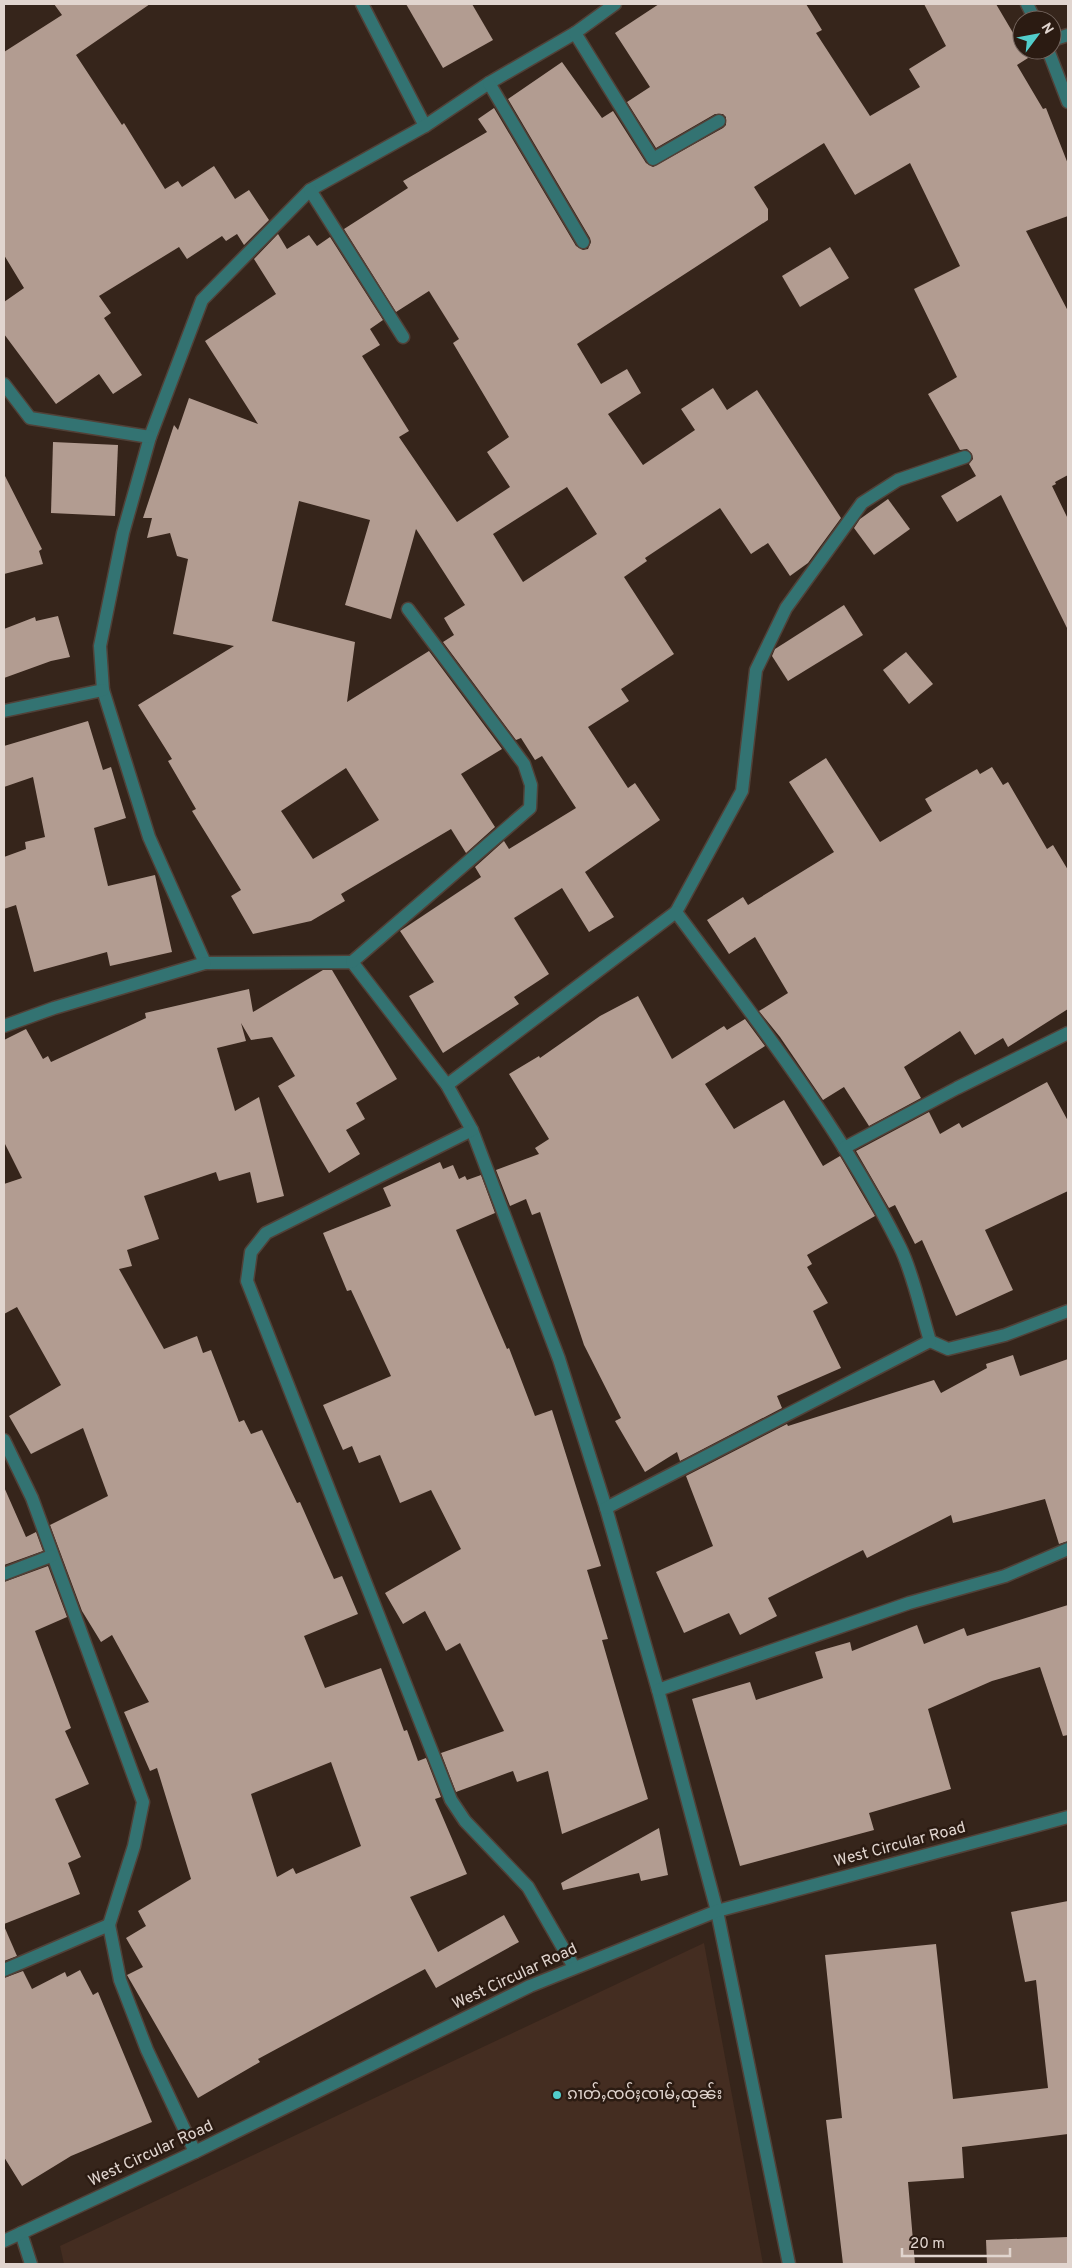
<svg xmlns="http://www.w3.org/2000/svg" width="1072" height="2268" font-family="Overpass,'Noto Sans Myanmar',sans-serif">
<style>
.built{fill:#442d21}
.building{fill:#b29c91;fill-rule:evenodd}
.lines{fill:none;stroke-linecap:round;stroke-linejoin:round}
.minor-casing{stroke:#514138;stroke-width:15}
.minor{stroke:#337372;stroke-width:12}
.poi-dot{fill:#52cdcb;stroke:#2b1b12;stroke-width:2}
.labels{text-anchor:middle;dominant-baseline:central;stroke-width:5;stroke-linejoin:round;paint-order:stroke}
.street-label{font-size:16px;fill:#e1d5cf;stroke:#2b1b12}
.poi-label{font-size:16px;fill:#e1d5cf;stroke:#2b1b12;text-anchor:start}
</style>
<rect width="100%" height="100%" fill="#36251b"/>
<polygon class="built" points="704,1943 763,2264 64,2264 60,2246"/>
<g class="building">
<polygon points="54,4 150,4 76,55 122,125 124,123 165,189 178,181 182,187 214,166 235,199 249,190 269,220 244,245 237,234 226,241 222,236 187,259 179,247 99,296 111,313 104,318 142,375 113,394 99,374 56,404 4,334 4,302 24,288 4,255 4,52 62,15"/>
<polygon points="406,4 472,4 493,40 443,68"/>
<path d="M659,4H806L822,30L816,33L870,116L920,87L909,69L946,46L924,4H996L1028,58L1017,65L1043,109L1046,108L1068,164V216L1026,231L1068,311V475L1055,482L1056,484L1052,486L1068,519V630L1001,495L957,522L941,496L976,476L969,464L973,459L972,454L967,449L960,450L928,394L957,377L914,289L960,266L910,163L855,195L824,143L754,187L768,209V220L577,344L601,384L627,369L641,393L608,414L643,465L695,430L681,409L713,388L727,410L757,390L841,518L808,563L790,576L768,543L751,554L720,508L645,558L647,561L624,577L674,654L621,689L629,701L588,727L628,788L635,783L660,820L585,872L614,917L589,932L562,888L514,918L549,974L514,997L519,1004L443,1053L409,996L434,982L400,931L481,877L475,867L504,841L509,849L576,808L542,756L535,760L521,738L516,740L443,642L454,635L444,618L465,605L416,529L391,619L345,605L370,520L299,501L272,621L355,642L347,702L429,651L502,749L461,774L495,827L466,853L451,829L341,894L345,901L311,921L253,934L231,896L241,890L192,811L196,809L168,761L172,759L138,705L234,646L173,634L188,559L177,556L170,533L147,538L152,518H143L174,425L178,430L189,398L258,424L205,341L276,294L254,259L278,234L287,249L309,235L317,246L330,237L383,320L370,329L380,345L362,356L409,431L399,437L457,522L510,487L487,452L509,437L453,343L459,339L429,291L396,312L344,229L408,188L403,181L487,132L478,119L494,108L576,246L583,250L588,249L591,242L590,238L508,99L562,62L602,118L613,111L646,163L653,167L723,128L726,125V117L723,114H715L656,148L627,102L650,87L615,33ZM567,487L597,534L523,582L493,534ZM346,768L379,820L313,859L281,811Z"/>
<polygon points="830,247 849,278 800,307 782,276"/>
<polygon points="53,442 118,445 115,516 51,513"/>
<polygon points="4,474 42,549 39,551 43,564 4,574"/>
<polygon points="888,499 910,529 874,555 854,528 860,519"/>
<polygon points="844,605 863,635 788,681 772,656 775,649"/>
<polygon points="58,616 70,657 51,661 4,678 4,629 35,617 36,621"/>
<polygon points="906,652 933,684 909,704 883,670"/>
<polygon points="88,721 103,770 111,767 126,818 94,828 108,886 155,875 172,952 110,966 107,952 34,972 16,905 4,909 4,857 26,849 25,842 45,837 33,777 4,787 4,746"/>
<polygon points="826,758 880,842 932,811 925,799 977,769 980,774 992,767 1003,785 1008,782 1047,849 1053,845 1068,870 1068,1009 1008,1047 1003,1038 975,1055 960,1031 904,1067 921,1098 869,1126 844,1087 823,1100 780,1037 759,1011 788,993 755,937 729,954 707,920 743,897 748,905 834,852 789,782"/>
<path d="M323,970H332L397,1079L356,1103L365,1119L346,1130L360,1154L329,1173L278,1086L295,1076L272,1037L251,1040L241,1023L246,1041L217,1048L235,1111L259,1097L284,1196L257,1203L250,1172L219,1181L216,1172L144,1196L159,1239L127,1250L132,1266L119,1269L164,1349L197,1336L203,1353L211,1350L239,1422L244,1420L251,1434L262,1430L297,1503L300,1502L334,1579L342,1576L358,1614L304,1636L325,1688L381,1668L404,1731L407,1730L418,1761L426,1758L441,1797L435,1799L467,1874L410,1897L438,1952L504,1915L519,1942L436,1988L425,1969L258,2059L260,2062L198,2098L127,1975L143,1967L126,1938L146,1926L138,1911L191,1879L157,1768L150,1771L124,1712L149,1702L112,1635L101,1642L82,1611L50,1525L108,1496L83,1428L31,1454L9,1416L61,1385L17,1307L4,1314V1184L22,1178L4,1142V1040L26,1029L43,1059L48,1056L51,1062L146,1018L145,1013L249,989L253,1012ZM331,1762L361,1846L296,1874L293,1868L277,1877L251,1794Z"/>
<polygon points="638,996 672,1059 724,1026 727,1030 745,1019 765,1046 705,1084 734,1129 784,1100 823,1166 840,1156 875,1216 807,1255 812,1264 807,1267 828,1303 813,1311 841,1368 777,1396 782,1408 680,1461 677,1452 645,1472 615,1421 621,1418 584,1345 540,1212 532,1215 526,1199 510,1206 496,1170 539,1154 535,1148 549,1139 509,1074 539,1056 540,1058 600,1016"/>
<polygon points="1047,1082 1068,1121 1068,1191 985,1230 1013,1290 956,1316 922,1240 915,1244 895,1205 889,1208 856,1151 929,1112 940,1134 959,1123 962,1128"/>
<polygon points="440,1162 443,1169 453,1165 459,1179 465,1176 467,1180 481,1175 495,1213 456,1230 507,1349 509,1348 535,1416 552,1410 601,1566 587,1570 608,1639 602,1640 648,1799 562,1834 548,1771 517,1782 513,1771 456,1792 441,1753 504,1731 460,1643 446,1651 425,1611 403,1624 385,1593 461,1549 431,1490 400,1503 380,1455 359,1463 352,1446 343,1450 323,1405 391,1376 351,1290 347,1291 323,1233 391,1206 383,1188"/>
<polygon points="1013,1355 1020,1376 1068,1359 1068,1541 1059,1544 1045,1499 953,1523 951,1515 867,1558 863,1550 768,1598 777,1616 740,1635 729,1613 684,1633 656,1572 713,1546 686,1476 787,1424 788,1426 934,1380 941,1393 987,1368 986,1364"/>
<polygon points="4,1487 26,1537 36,1532 43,1551 4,1565"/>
<polygon points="48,1566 67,1617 35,1631 71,1728 65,1731 89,1784 55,1799 81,1857 68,1863 80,1894 4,1924 4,1582"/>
<polygon points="1068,1605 1068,1735 1063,1736 1040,1667 992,1681 928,1709 951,1789 869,1813 874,1830 740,1866 692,1699 750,1682 756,1700 823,1678 815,1652 850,1642 852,1651 917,1625 924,1644 964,1628 967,1636"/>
<polygon points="659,1828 668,1875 641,1881 639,1873 563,1890 561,1883"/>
<polygon points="1068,1901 1068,2134 962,2147 964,2178 908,2182 915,2264 843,2264 826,2120 842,2118 825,1955 936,1944 953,2099 1048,2088 1036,1980 1025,1982 1011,1912"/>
<polygon points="4,1926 17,1956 4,1961"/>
<polygon points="80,1970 93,1995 98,1992 152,2122 71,2156 22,2186 4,2157 4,1978 23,1971 32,1989 65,1972 67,1977"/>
<polygon points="1068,2237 1068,2264 987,2264 986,2240"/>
</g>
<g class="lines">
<defs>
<g id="minor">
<polyline points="362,4 425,126"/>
<polyline points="615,4 575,33 489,83 425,126 310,190 202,300 150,437 123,533 100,646 103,690 149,837 205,963 352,962 447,1085 472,1130 559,1359 606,1508 658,1690 717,1911 789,2264"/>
<polyline points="1027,4 1035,20"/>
<polyline points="575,33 653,159 719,121"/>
<polyline points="1052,40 1068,35"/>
<polyline points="1048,50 1068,102"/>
<polyline points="489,83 583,242"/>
<polyline points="310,190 403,337"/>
<polyline points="4,384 30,418 150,437"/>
<polyline points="4,711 103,690"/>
<polyline points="676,912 742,791 756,670 786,608 862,503 898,480 965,457"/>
<polyline points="352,962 530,808 531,785 524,764 408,609"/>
<polyline points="4,1026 54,1008 205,963"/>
<path d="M447,1085L676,912C756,1020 840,1126 900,1247C913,1273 921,1312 930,1341L948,1349L1005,1335L1068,1311"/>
<polyline points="472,1130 266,1233 251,1252 247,1281 451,1800 465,1821 528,1887 574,1967"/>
<polyline points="844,1148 957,1088 1068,1033"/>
<polyline points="4,1440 32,1498 143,1802 134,1846 109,1925"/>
<polyline points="606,1508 930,1341"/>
<polyline points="4,1574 51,1556"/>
<polyline points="658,1690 909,1603 1005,1576 1068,1549"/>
<polyline points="4,1970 109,1925 120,1980 147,2050 195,2152"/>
<polyline points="21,2233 31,2264"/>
<polyline points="4,2241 195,2152 530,1986 717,1911 1068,1817"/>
</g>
</defs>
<use href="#minor" class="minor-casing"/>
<use href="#minor" class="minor"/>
</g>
<circle class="poi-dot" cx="557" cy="2095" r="5"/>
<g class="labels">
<g class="street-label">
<text transform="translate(900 1845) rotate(-15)">West Circular Road</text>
<text transform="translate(515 1977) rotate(-25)">West Circular Road</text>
<text transform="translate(151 2154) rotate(-25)">West Circular Road</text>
</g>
<g class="poi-label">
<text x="567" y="2095">ၵၢတ်ႇၸဝ်ႈၸၢမ်ႇထုၼ်း</text>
</g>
</g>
<rect width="1072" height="2268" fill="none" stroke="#e1d5cf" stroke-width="10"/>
<g transform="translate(1037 35) rotate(58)"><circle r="24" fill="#2b1b12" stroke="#74655e"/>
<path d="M0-4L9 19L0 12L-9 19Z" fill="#52cdcb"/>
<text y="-8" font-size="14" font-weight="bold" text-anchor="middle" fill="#e1d5cf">N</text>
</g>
<path d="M902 2248v8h108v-8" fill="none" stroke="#e1d5cf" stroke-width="2.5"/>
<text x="910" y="2248" font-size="15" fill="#e1d5cf" stroke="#2b1b12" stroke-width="4" paint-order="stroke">20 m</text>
</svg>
